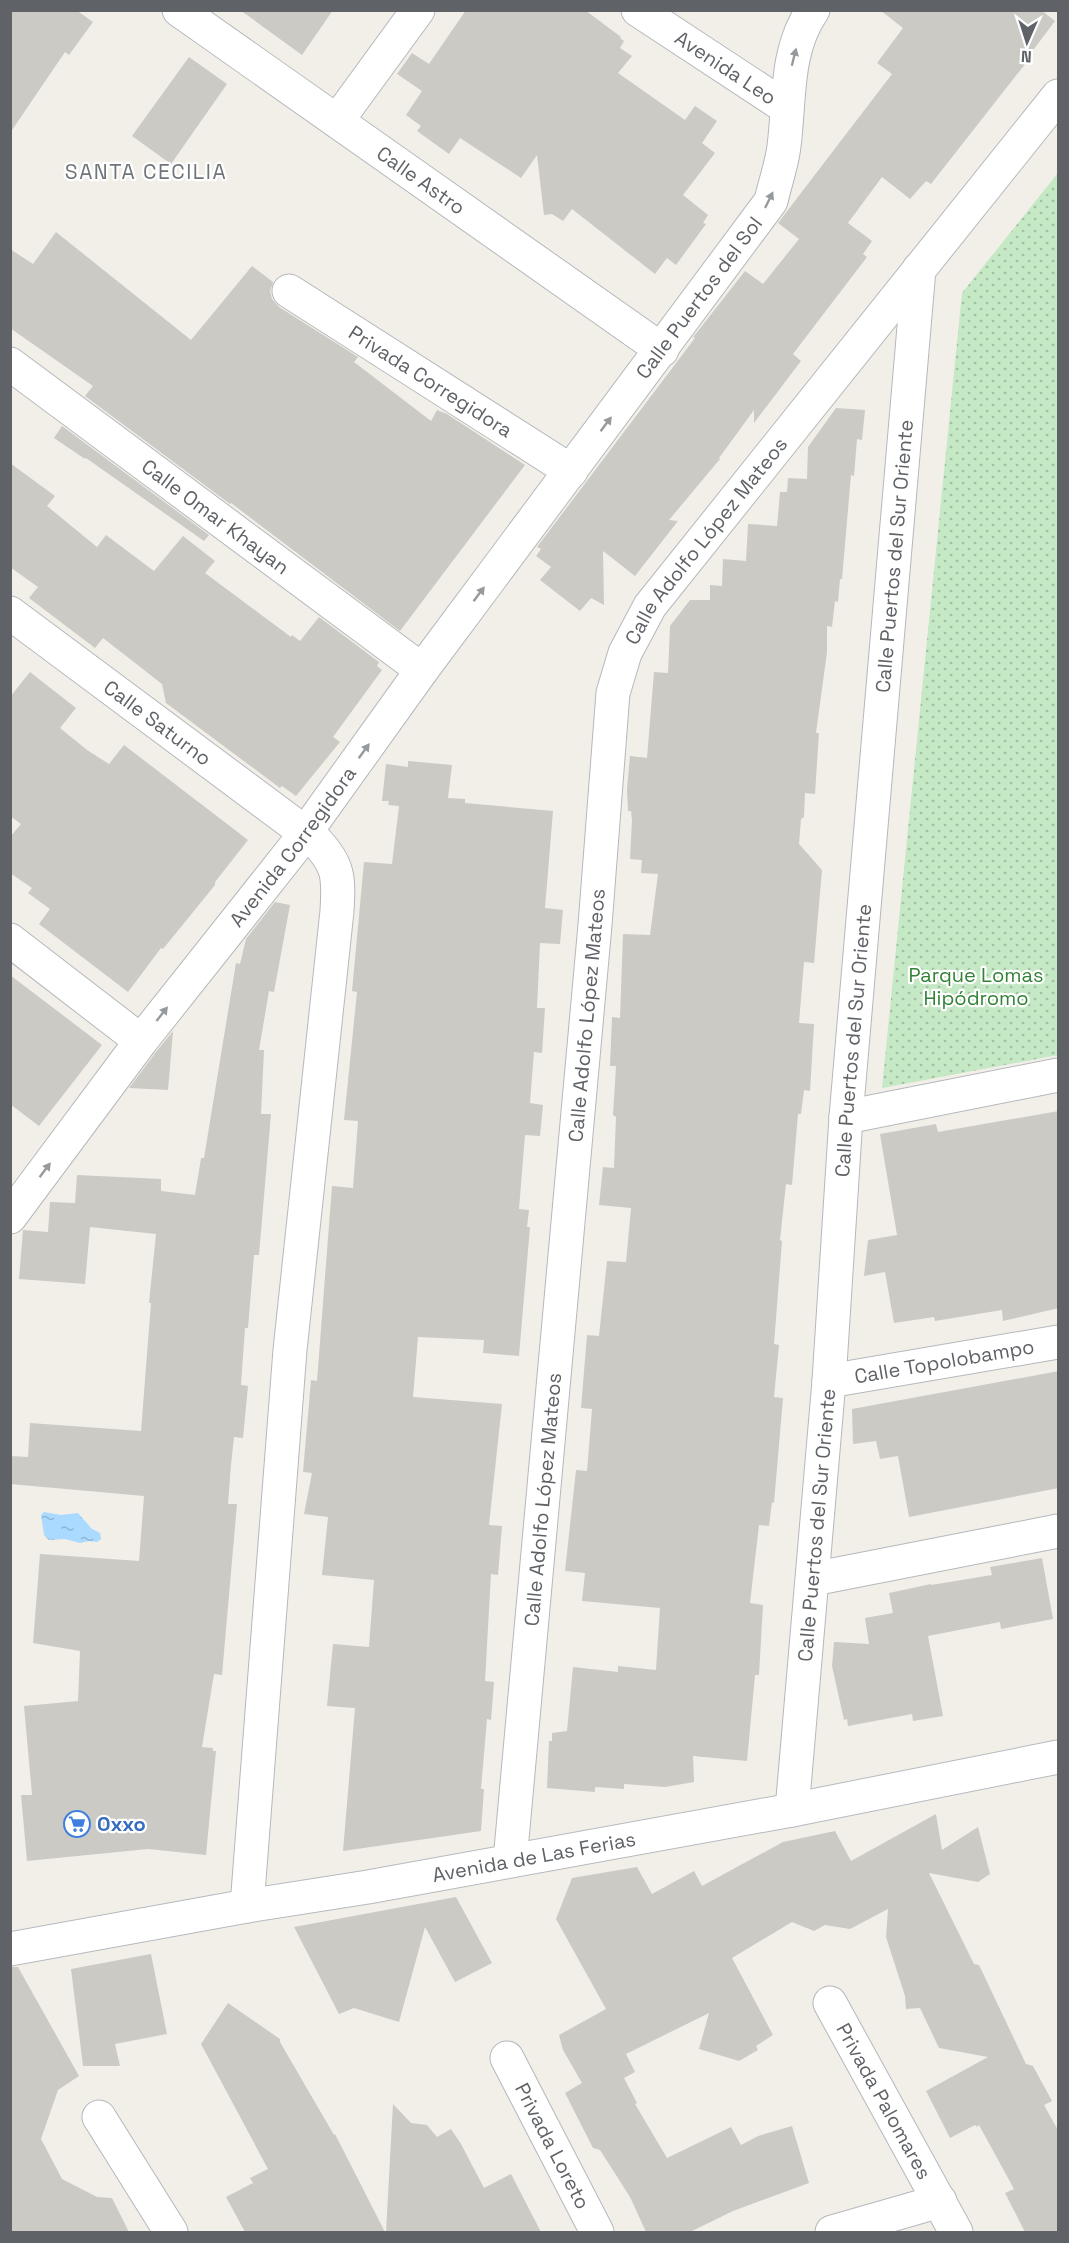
<svg xmlns="http://www.w3.org/2000/svg" width="1069" height="2243" font-family="'Space Grotesk',sans-serif">
<style>
.park{fill:url(#park-dots)}
.water{fill:url(#water-ripples)}
.building{fill:#cccac5}
.lines{fill:none;stroke-linecap:round;stroke-linejoin:round}
.minor-casing{stroke:#b5b8bc;stroke-width:35}
.tertiary-casing{stroke:#b5b8bc;stroke-width:35}
.secondary-casing{stroke:#b6babf;stroke-width:35}
.minor{stroke:#fff;stroke-width:33}
.tertiary{stroke:#fff;stroke-width:33}
.secondary{stroke:#fff;stroke-width:33}
.oneway{fill:#979a9d}
.labels{text-anchor:middle;dominant-baseline:central;stroke-width:4.5;stroke-linejoin:round;paint-order:stroke}
.street-label{font-size:20px;fill:#5f6368;stroke:#fff}
.park-label{font-size:20px;fill:#348238;stroke:#fff}
.shop-label{font-size:20px;font-weight:bold;fill:#366cbe;stroke:#fff;text-anchor:start}
.neighbourhood-label{font-size:21px;letter-spacing:1.5px;fill:#70757a;stroke:#fff}
</style>
<defs>
<pattern id="park-dots" width="8" height="8" patternUnits="userSpaceOnUse" patternTransform="scale(1.5)"><rect width="8" height="8" fill="#c5e8c5"/><path d="M2 2h.1M6 6h.1" fill="none" stroke="#a3c0a4" stroke-width="1.8" stroke-linecap="round"/></pattern>
<pattern id="water-ripples" width="26" height="14" patternUnits="userSpaceOnUse" patternTransform="scale(1.5)"><rect width="26" height="14" fill="#aadaff"/><path d="M2 4q2-2 4 0t4 0M15 11q2-2 4 0t4 0" fill="none" stroke="#8eb4d2"/></pattern>
</defs>
<rect width="100%" height="100%" fill="#f1efe8"/>
<polygon class="park" points="1058,173 1058,1055 882,1088 962,293"/>
<polygon class="water" points="44,1512 61,1515 78,1513 92,1529 100,1533 101,1539 97,1542 89,1541 80,1543 65,1539 49,1540 44,1535 41,1515"/>
<g class="building">
<polygon points="10,10 76,10 93,22 69,55 65,52 10,133"/>
<polygon points="240,10 333,10 302,55"/>
<polygon points="466,10 585,10 621,37 620,38 624,41 620,48 632,56 618,73 685,120 695,106 717,121 702,143 715,153 683,195 708,215 703,223 706,224 676,265 667,258 655,274 572,209 563,221 552,214 544,215 537,155 521,178 460,138 449,154 417,131 421,126 406,115 422,91 397,74 412,53 429,64"/>
<polygon points="880,10 1041,10 1055,21 1031,53 1033,54 931,184 926,181 910,199 882,177 848,223 872,241 863,254 867,257 793,354 801,361 754,423 754,410 719,458 720,459 669,520 678,521 635,576 603,551 604,605 591,598 580,611 540,580 551,567 536,556 541,549 537,547 695,338 693,337 698,331 745,271 763,284 799,239 778,223 892,74 877,63 903,28"/>
<polygon points="189,57 227,84 171,164 132,136"/>
<polygon points="56,232 191,340 252,266 273,282 270,291 272,299 279,307 358,357 354,362 431,421 437,410 447,414 525,465 400,631 231,503 230,504 85,396 93,386 10,328 10,249 33,264"/>
<polygon points="836,408 865,410 862,440 857,439 854,476 851,475 842,579 840,579 838,602 835,601 832,627 827,626 827,652 816,733 819,733 815,794 805,793 804,817 801,819 799,844 822,870 814,963 804,962 799,1023 814,1024 810,1091 804,1090 801,1114 798,1114 792,1185 786,1184 780,1240 782,1241 774,1344 779,1345 774,1397 783,1398 774,1503 772,1502 769,1526 759,1525 750,1603 763,1605 759,1675 755,1675 747,1761 693,1756 694,1782 665,1787 624,1784 624,1789 595,1787 595,1792 547,1788 549,1741 552,1741 552,1733 567,1731 573,1667 618,1672 618,1666 656,1670 660,1608 582,1601 585,1573 565,1571 576,1470 587,1471 592,1409 581,1408 587,1335 599,1336 607,1261 626,1262 631,1208 599,1205 603,1167 614,1168 616,1117 613,1115 616,1066 610,1066 612,1017 620,1018 623,934 650,935 658,874 641,873 642,860 630,859 632,820 631,811 628,811 627,789 630,756 647,758 654,672 668,673 670,626 690,600 710,600 710,585 722,586 723,559 746,561 748,524 777,526 780,492 787,492 788,478 807,479 808,447"/>
<polygon points="62,426 209,535 204,541 86,458 85,459 54,438"/>
<polygon points="10,463 55,496 47,506 97,547 106,535 154,571 183,536 215,561 205,573 291,637 292,635 300,641 319,617 379,662 377,666 382,670 333,737 340,742 296,796 282,786 280,788 166,703 162,684 103,638 95,648 29,598 38,587 10,567"/>
<polygon points="30,672 76,708 60,728 87,750 109,764 124,745 248,840 215,882 215,885 163,949 161,948 128,992 39,924 50,909 28,893 32,888 10,873 10,837 21,824 10,816 10,697"/>
<polygon points="408,761 452,765 448,798 465,799 465,803 553,811 545,908 563,910 560,944 540,943 537,1008 545,1008 542,1053 534,1052 530,1103 543,1105 540,1136 525,1135 519,1209 529,1210 527,1227 530,1227 519,1356 483,1353 484,1340 418,1337 413,1397 502,1404 489,1525 502,1526 498,1575 491,1574 485,1681 494,1682 491,1720 487,1719 481,1789 484,1789 481,1831 343,1851 355,1708 327,1706 333,1644 369,1647 374,1580 322,1575 328,1517 304,1514 312,1473 303,1472 311,1380 317,1381 332,1186 353,1188 358,1121 344,1120 357,992 352,991 364,862 392,864 399,806 388,805 389,801 382,801 386,764 408,767"/>
<polygon points="275,902 290,905 274,992 269,991 259,1050 264,1050 261,1114 271,1114 259,1255 254,1255 248,1328 245,1328 241,1385 248,1386 243,1438 234,1437 231,1465 228,1504 237,1504 222,1675 214,1674 202,1747 213,1748 213,1751 216,1751 206,1855 148,1849 27,1861 21,1795 32,1795 24,1706 78,1701 80,1651 33,1643 40,1554 139,1561 144,1496 10,1484 10,1456 28,1457 30,1423 141,1431 151,1303 149,1303 156,1234 90,1227 85,1284 19,1279 23,1230 48,1232 50,1202 75,1203 77,1175 161,1179 161,1191 195,1195 201,1158 204,1158 236,963 240,964 246,939"/>
<polygon points="10,975 102,1045 39,1126 10,1104"/>
<polygon points="173,1031 168,1090 129,1088 156,1052"/>
<polygon points="1059,1111 1059,1308 1003,1321 1002,1310 935,1321 934,1317 894,1323 885,1272 864,1276 868,1240 897,1235 880,1134 936,1124 938,1132"/>
<polygon points="1059,1371 1059,1488 909,1517 898,1456 880,1459 876,1441 853,1444 852,1409"/>
<polygon points="1042,1558 1053,1619 1001,1629 1000,1622 928,1636 943,1716 913,1721 912,1714 848,1726 847,1719 844,1720 832,1666 834,1642 869,1644 865,1618 893,1613 889,1593 931,1584 931,1585 992,1575 990,1567"/>
<polygon points="936,1814 942,1850 978,1827 990,1874 978,1882 929,1873 974,1964 979,1965 1026,2064 1033,2066 1052,2101 1044,2105 1059,2132 1059,2232 1025,2232 1005,2193 1014,2189 979,2125 977,2127 975,2125 950,2138 926,2091 988,2057 939,2048 920,2008 906,2009 905,1996 886,1937 888,1909 850,1929 825,1925 814,1931 792,1922 732,1958 773,2035 756,2046 758,2050 739,2061 699,2049 709,2013 626,2054 635,2072 624,2078 637,2103 635,2104 667,2158 731,2127 741,2145 758,2136 792,2126 809,2183 733,2211 690,2232 646,2232 630,2197 600,2150 593,2148 565,2093 582,2083 563,2050 559,2035 606,2009 556,1919 572,1878 637,1867 652,1894 694,1871 702,1886 783,1842 835,1831 851,1861"/>
<polygon points="456,1897 492,1963 455,1982 425,1927 399,2022 354,2008 339,2014 294,1927"/>
<polygon points="151,1954 167,2034 115,2044 120,2066 83,2066 71,1969"/>
<polygon points="10,1967 18,1967 79,2076 58,2090 41,2139 62,2179 97,2197 112,2198 129,2232 10,2232"/>
<polygon points="228,2003 280,2039 280,2042 334,2135 335,2134 385,2232 245,2232 226,2197 253,2183 250,2178 268,2169 201,2044"/>
<polygon points="393,2104 411,2123 427,2125 437,2137 451,2129 461,2144 484,2188 511,2174 541,2232 386,2232"/>
</g>
<g class="lines">
<defs>
<g id="minor">
<path id="s1" d="M179,10L662,350"/>
<path id="s2" d="M638,10L787,108"/>
<polyline points="337,121 418,10"/>
<path id="s3" d="M289,291L571,471"/>
<path id="s4" d="M10,364L422,670"/>
<path id="s5" d="M10,613L315,840C339,865 339,877 337,911L290,1350L247,1906"/>
<polyline points="10,940 141,1041"/>
<polyline points="846,1117 1058,1075"/>
<path id="s6" d="M829,1381L1058,1342"/>
<polyline points="813,1579 1058,1531"/>
<path id="s7" d="M792,1810L829,1381L846,1117L919,269"/>
<path id="s8" d="M510,1861L595,925L613,693L625,653L650,606L1058,96"/>
<path id="s9" d="M830,2003L956,2232"/>
<path id="s10" d="M507,2058L597,2232"/>
<polyline points="99,2117 171,2232"/>
<polyline points="832,2232 940,2201"/>
</g>
<g id="tertiary">
<path id="s11" d="M10,1217L141,1041L298,843L422,670L771,201C775,183 782,164 784,146C790,100 785,50 813,10"/>
</g>
<g id="secondary">
<path id="s12" d="M10,1949L247,1906L368,1887L792,1810L1058,1757"/>
</g>
</defs>
<use href="#minor" class="minor-casing"/>
<use href="#tertiary" class="tertiary-casing"/>
<use href="#secondary" class="secondary-casing"/>
<use href="#minor" class="minor"/>
<use href="#tertiary" class="tertiary"/>
<use href="#secondary" class="secondary"/>
</g>
<defs><path id="oneway-solid" d="M-6-.8H1V-3.2L6.5 0L1 3.2V.8H-6Z" transform="scale(1.5)"/></defs>
<g class="oneway">
<use href="#oneway-solid" transform="translate(794 57) rotate(-76)"/>
<use href="#oneway-solid" transform="translate(769 200) rotate(-64)"/>
<use href="#oneway-solid" transform="translate(606 424) rotate(-53)"/>
<use href="#oneway-solid" transform="translate(479 594) rotate(-53)"/>
<use href="#oneway-solid" transform="translate(364 751) rotate(-54)"/>
<use href="#oneway-solid" transform="translate(162 1014) rotate(-52)"/>
<use href="#oneway-solid" transform="translate(45 1170) rotate(-53)"/>
</g>
<defs>
<symbol id="supermarket-ring" viewBox="-11 -11 22 22"><circle r="9.5" fill="#fff" stroke="#3f7fe0" stroke-width="1.5"/><path d="M-6-5.5h2.5l.6 2H6L4.5 2H-2.5L-4.4-4H-6ZM-1.5 3.2a1.3 1.3 0 1 0 .1 0ZM3 3.2a1.3 1.3 0 1 0 .1 0Z" fill="#3f7fe0"/></symbol>
</defs>
<g fill-rule="evenodd">
<use href="#supermarket-ring" x="62" y="1809" width="30" height="30"/>
</g>
<g class="labels">
<g class="street-label">
<text stroke="none"><textPath href="#s2" startOffset="105">Avenida Leo</textPath></text>
<text stroke="none"><textPath href="#s1" startOffset="296">Calle Astro</textPath></text>
<text stroke="none"><textPath href="#s11" startOffset="1149">Calle Puertos del Sol</textPath></text>
<text stroke="none"><textPath href="#s3" startOffset="168">Privada Corregidora</textPath></text>
<text stroke="none"><textPath href="#s4" startOffset="256">Calle Omar Khayan</textPath></text>
<text stroke="none"><textPath href="#s8" startOffset="1353">Calle Adolfo López Mateos</textPath></text>
<text stroke="none"><textPath href="#s7" startOffset="1258">Calle Puertos del Sur Oriente</textPath></text>
<text stroke="none"><textPath href="#s5" startOffset="184">Calle Saturno</textPath></text>
<text stroke="none"><textPath href="#s11" startOffset="466">Avenida Corregidora</textPath></text>
<text stroke="none"><textPath href="#s8" startOffset="849">Calle Adolfo López Mateos</textPath></text>
<text stroke="none"><textPath href="#s7" startOffset="772">Calle Puertos del Sur Oriente</textPath></text>
<text stroke="none"><textPath href="#s6" startOffset="117">Calle Topolobampo</textPath></text>
<text stroke="none"><textPath href="#s8" startOffset="363">Calle Adolfo López Mateos</textPath></text>
<text stroke="none"><textPath href="#s7" startOffset="286">Calle Puertos del Sur Oriente</textPath></text>
<text stroke="none"><textPath href="#s12" startOffset="532">Avenida de Las Ferias</textPath></text>
<text stroke="none"><textPath href="#s9" startOffset="112">Privada Palomares</textPath></text>
<text stroke="none"><textPath href="#s10" startOffset="99">Privada Loreto</textPath></text>
</g>
<g class="park-label">
<text x="976" y="975">Parque Lomas<tspan x="976" dy="23">Hipódromo</tspan></text>
</g>
<g class="shop-label">
<text x="97" y="1824">Oxxo</text>
</g>
<g class="neighbourhood-label">
<text x="146" y="171">SANTA CECILIA</text>
</g>
</g>
<rect width="1069" height="2243" fill="none" stroke="#5f6368" stroke-width="24"/>
<g transform="translate(1027 42) rotate(183)" stroke="#ffffff" stroke-width="4.5" paint-order="stroke">
<path d="M0-4.5L10 22L0 15L-10 22Z" fill="#5f6368"/>
<text y="-9" font-size="16" font-weight="bold" text-anchor="middle" fill="#5f6368">N</text>
</g>
</svg>
